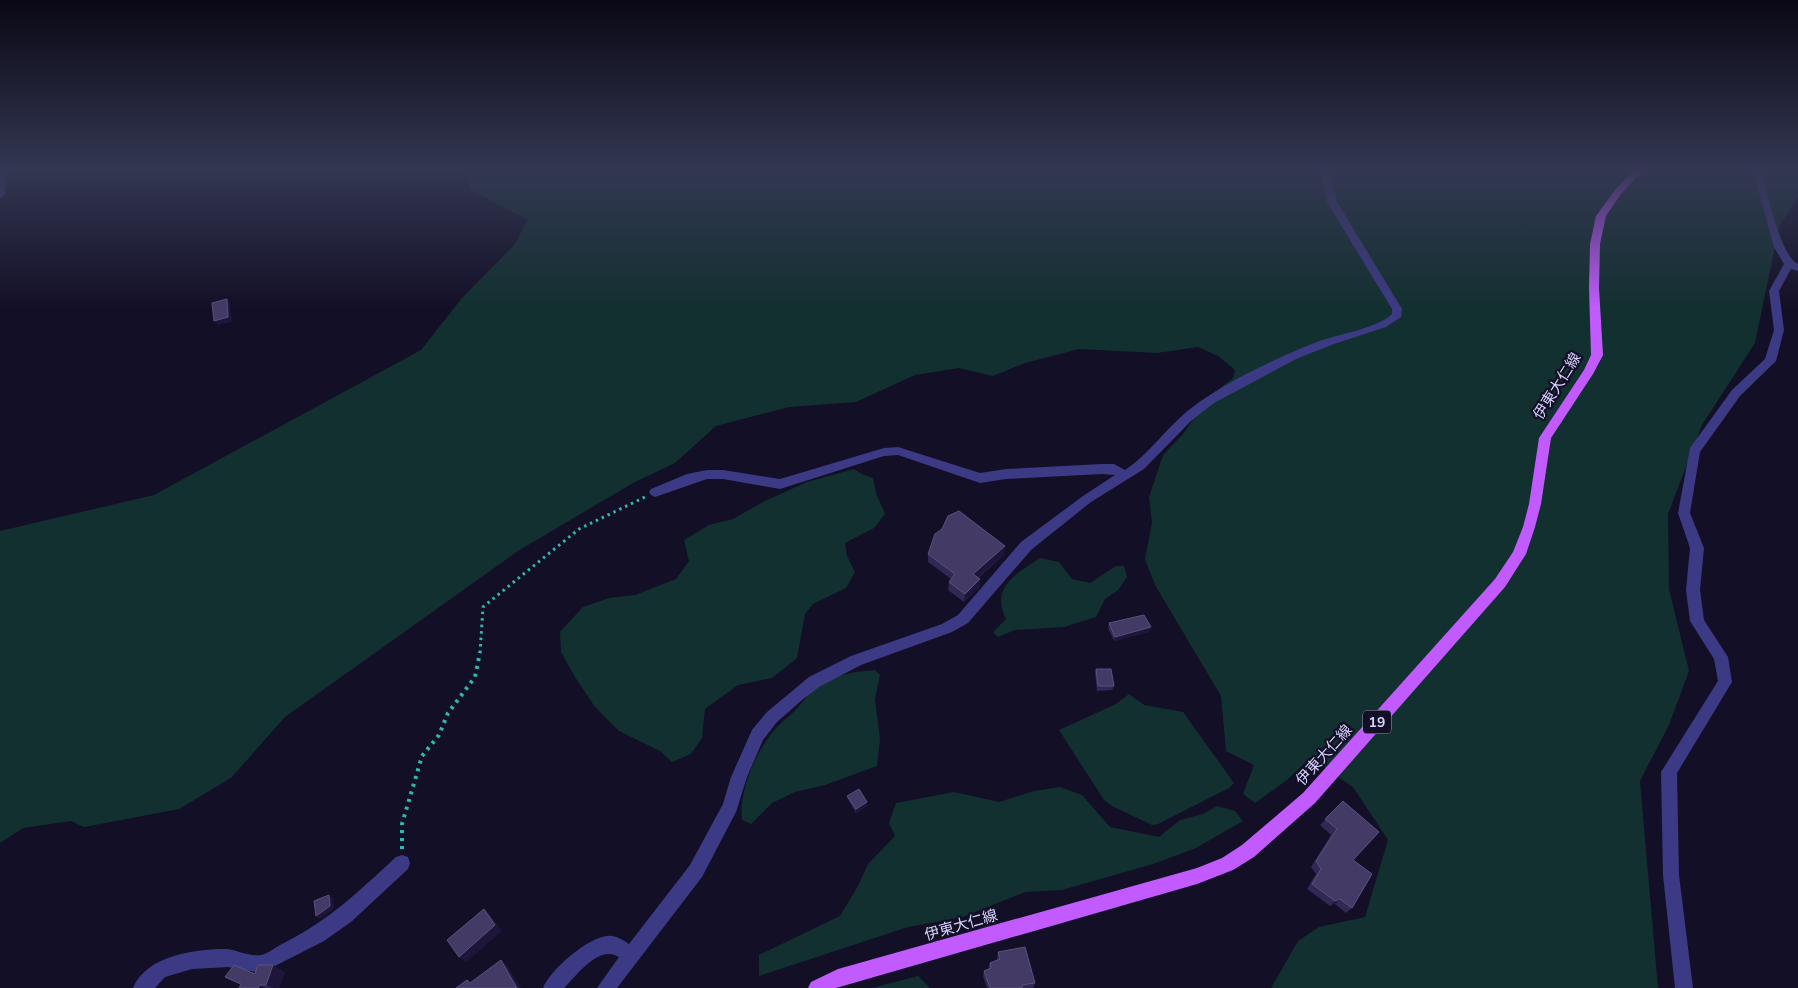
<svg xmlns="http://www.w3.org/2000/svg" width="1798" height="988" font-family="'Nunito Sans','Noto Sans JP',sans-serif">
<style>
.green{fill:#12302f}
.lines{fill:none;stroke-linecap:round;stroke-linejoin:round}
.path-far1{stroke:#2fb8b0;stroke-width:3;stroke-dasharray:2.5 4;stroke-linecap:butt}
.path{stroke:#2fb8b0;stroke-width:4;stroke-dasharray:3 5;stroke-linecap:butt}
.minor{fill:#3d3a85;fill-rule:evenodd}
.major{fill:#c25bff;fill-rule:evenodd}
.wall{fill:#312854}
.shaded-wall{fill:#1d163a}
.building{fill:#433a66;stroke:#5a527e}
.labels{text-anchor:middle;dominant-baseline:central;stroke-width:4.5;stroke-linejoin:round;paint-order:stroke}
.shield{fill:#130f26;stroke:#9e99be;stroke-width:1}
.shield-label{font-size:14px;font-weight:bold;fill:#d9d4ff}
.street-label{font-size:15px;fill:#d9d4ff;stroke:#130f26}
</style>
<rect width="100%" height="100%" fill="#130f26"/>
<g class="green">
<polygon points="461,171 1798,171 1798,197 1779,227 1755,343 1702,425 1668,514 1669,589 1689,671 1669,725 1640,781 1658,988 1271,988 1298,941 1319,927 1365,917 1388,840 1353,787 1310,758 1287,780 1255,803 1243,794 1254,765 1226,751 1221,696 1155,585 1145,559 1152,523 1149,497 1163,455 1183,434 1210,396 1233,378 1235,370 1218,356 1198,347 1157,353 1079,349 1025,363 993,376 959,368 915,375 856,402 789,407 716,426 675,463 633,483 518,551 285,717 231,778 179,809 84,827 71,821 23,828 0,843 0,531 154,495 421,350 462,298 514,245 528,220 471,190"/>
<polygon points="854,469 862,474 873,478 876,493 885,514 874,528 845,543 847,556 855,572 846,588 813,604 805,614 797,658 772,678 738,685 705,709 702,738 691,754 672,762 660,751 619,731 595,707 575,677 561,652 560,632 583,607 609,598 635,595 676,579 689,561 684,540 709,525 733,519 765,501 807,482"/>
<path d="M1040,558L1059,562L1072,579L1090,583L1116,566H1124L1127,577L1118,590L1105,599L1096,617L1064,627L1015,630L998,637L993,632L1006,619C990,587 1016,574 1040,558Z"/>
<path d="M875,670L880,675L875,699L880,739L877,766L825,785L795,792L772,803L751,824L742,820C739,791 754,757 771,734C778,724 790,717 798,707C807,697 814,687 826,681C841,674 859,671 875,670Z"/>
<polygon points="1129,694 1144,705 1183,712 1234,783 1229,788 1158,824 1152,825 1112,806 1104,800 1059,730 1116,704"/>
<polygon points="1060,787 1082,795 1110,827 1159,837 1180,820 1203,814 1217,806 1235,811 1243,821 1196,848 1153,864 1062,890 1025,892 963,917 908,927 759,976 759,955 840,916 858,886 868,864 895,836 889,823 896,803 954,792 999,802 1034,791"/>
<polygon points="918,976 930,988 872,988"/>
</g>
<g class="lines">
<polyline class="path-far1" points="480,653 483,607 579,529 645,497"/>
<polyline class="path" points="402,849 402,824 422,756 439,735 448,713 475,677 480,652"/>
<g class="minor">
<polygon points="0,171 6,171 5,195 0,198"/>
<path d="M1321,171H1330L1337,202L1402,309L1401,317L1386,327L1334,344L1296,359L1214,403L1191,421L1144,469L1091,502L1031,550L968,623L952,632L861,665L819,687L802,700L777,722L763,740L747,777L736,812L702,877L617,988H597L619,957C599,944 577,975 564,988H543C550,970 587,938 607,936C615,935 623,940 629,944L690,865L723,804L731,777L752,730L767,712L809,677L851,656L942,624L958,615L1021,542L1083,496L1115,475L1102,474L1006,479L980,483L898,455L884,456L780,489L723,479H707L655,497L651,495L649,492L651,489L687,474L707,470H723L780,479L884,448L898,447L980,473L1006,469L1102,464H1114L1125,470C1148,455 1163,432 1183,415C1216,386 1276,358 1317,342C1338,334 1376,329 1392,314V309L1327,202Z"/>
<path d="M1753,171H1762C1767,191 1780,256 1798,264V271L1791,269L1779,291L1784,330L1776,361L1740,396L1700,452L1690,513L1704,548L1700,590L1704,620L1728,657L1732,682L1677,773L1679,875L1693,988H1675L1663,875L1661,772L1718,681L1714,659L1690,621L1686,590L1690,548L1678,513L1690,448L1732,390L1765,359L1774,330L1769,291L1784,264L1774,247Z"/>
<path d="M402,855L408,857L410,863L408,869L351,922L324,941L267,970L261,973L228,967L192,969L165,977L155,988H133C147,955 195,949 227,949C237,950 250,957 261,955C268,954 277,946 284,943C331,919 358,892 396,857Z"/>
</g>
<polygon class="major" points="1633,171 1643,171 1621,194 1606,216 1600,244 1599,288 1603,355 1593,374 1551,438 1541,504 1535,527 1526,554 1505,587 1315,803 1254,857 1233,870 1197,884 836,988 808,988 811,982 838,969 1197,868 1222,858 1242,845 1303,793 1495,579 1513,552 1523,527 1529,504 1539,438 1584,370 1591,355 1589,288 1590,244 1596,216 1615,190"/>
</g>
<g class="wall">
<polygon points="928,554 1004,555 978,578 980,579 979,588 964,602 948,590 949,582 951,579 928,562"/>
<polygon points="1109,623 1149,632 1114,641 1108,628"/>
<polygon points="1096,669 1114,686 1112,690 1097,691 1095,673"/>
<polygon points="847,796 867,806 856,813 848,799"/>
<polygon points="1343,801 1353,860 1352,908 1346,913 1335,904 1330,906 1307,889 1316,874 1311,867 1331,835 1320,825"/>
<polygon points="998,952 1035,983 1033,988 987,988 983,976 984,971 988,969 990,963 997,960 997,958"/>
<polygon points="285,972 279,988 239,988 241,985 225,977"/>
</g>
<g class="shaded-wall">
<polygon points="227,299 230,304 232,322 218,325 214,321"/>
<polygon points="1005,546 1004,555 972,582 973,574"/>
<polygon points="980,579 979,588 964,602 965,594"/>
<polygon points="1151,627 1149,632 1114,641 1115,637"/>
<polygon points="867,802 867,806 856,813 856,809"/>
<polygon points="329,895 333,898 334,909 320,919 316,916"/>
<polygon points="1340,899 1335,904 1330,906 1335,901"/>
<polygon points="484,909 490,915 502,931 466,962 459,957"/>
<polygon points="501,960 508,967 521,988 517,988"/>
<polygon points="273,965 285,972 279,988 273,988 266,985"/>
<polygon points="260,985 266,988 258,988"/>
</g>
<g class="building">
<polygon points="227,299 228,317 214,321 212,303"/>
<polygon points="959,511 1005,546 973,574 980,579 965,594 949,582 955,574 928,554 935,534 942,529 948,516"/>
<polygon points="1144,615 1151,627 1115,637 1109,623"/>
<polygon points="1096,669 1111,669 1114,686 1098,686"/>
<polygon points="859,789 867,802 856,809 847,796"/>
<polygon points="1343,801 1379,832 1353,860 1372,874 1352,908 1340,899 1335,901 1312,884 1321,869 1316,861 1337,829 1325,819"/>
<polygon points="329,895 330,906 316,916 314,901"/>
<polygon points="484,909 495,925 459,957 447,940"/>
<polygon points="1025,947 1035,983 1022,985 1022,988 990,988 984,971 991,968 990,963 1000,959 998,952"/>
<polygon points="501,960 517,988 456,988 467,980 470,983"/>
<polygon points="234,965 255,974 258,965 273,965 266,985 260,985 258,988 239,988 241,984 225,977"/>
</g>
<linearGradient id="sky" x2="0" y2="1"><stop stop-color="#0a0815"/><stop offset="0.55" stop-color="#333752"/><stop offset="1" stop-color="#333752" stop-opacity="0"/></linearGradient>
<rect width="1798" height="309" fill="url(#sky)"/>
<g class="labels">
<rect class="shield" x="1363" y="710.5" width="28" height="23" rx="4"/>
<g class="shield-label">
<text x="1377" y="722">19</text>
</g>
<g class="street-label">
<text transform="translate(1557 386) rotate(-58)">伊東大仁線</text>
<text transform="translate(1324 755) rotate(-48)">伊東大仁線</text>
<text transform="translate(961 925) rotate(-16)">伊東大仁線</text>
</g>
</g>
</svg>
